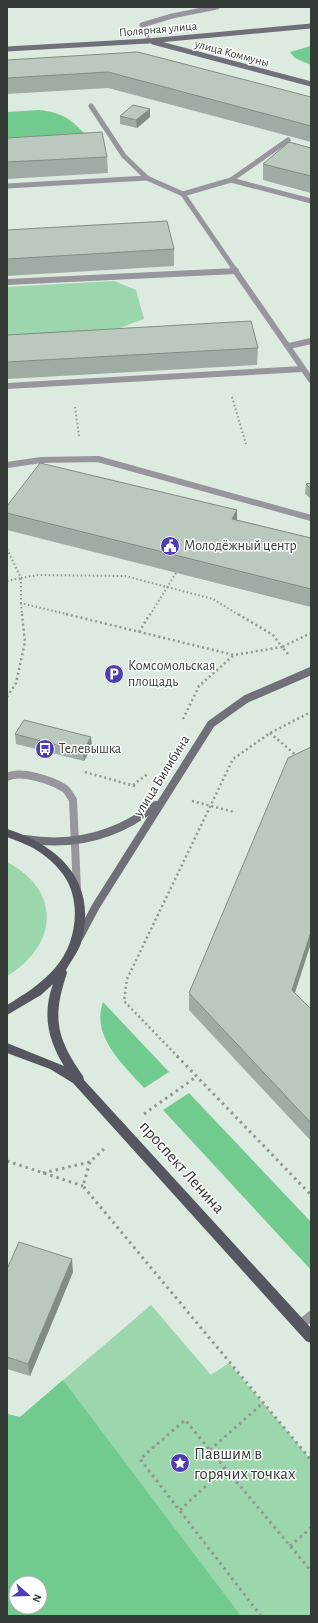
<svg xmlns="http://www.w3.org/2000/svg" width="318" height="1623" font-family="'Alegreya Sans',sans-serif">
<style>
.green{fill:#9cd6ac;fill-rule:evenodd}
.forest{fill:#72cb8e;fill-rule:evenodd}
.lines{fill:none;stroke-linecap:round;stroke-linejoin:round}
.path-far2{stroke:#8f9991;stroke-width:2;stroke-dasharray:1.5 2.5;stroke-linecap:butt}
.path-far1{stroke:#8f9991;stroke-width:2.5;stroke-dasharray:2 3;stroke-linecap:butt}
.path{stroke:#8f9991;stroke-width:3;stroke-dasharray:2.5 4;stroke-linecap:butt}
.lane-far3{stroke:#96969c;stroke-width:5}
.lane-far2{stroke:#96969c;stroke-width:6}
.lane-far1{stroke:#96969c;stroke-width:8}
.lane{stroke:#96969c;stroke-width:10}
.secondary-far1{stroke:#707079;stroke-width:5}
.secondary{stroke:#707079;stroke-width:8}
.primary{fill:#555660;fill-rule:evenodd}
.wall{fill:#a0aca3}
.shaded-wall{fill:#828c84}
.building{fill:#bac8bd;stroke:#828c84}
.labels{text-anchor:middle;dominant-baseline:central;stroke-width:3;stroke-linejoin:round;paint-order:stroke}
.far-street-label{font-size:12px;fill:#343a35;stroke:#fff}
.poi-label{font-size:14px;fill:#343a35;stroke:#fff;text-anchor:start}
.street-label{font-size:14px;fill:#343a35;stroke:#fff}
.near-street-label{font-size:17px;fill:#343a35;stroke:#fff}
.near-poi-label{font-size:17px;fill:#343a35;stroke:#fff;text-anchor:start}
</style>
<rect width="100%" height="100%" fill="#dceadf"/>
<g class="green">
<polygon points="114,281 136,290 144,319 117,329 7,337 7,287"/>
<path d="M7,862C62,891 58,945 7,976Z"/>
<path d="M151,1305L211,1375L229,1363L311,1460V1616H7V1414L20,1417ZM16,1583H40V1607H16Z"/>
</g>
<g class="forest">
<polygon points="311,46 311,65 295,58 290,52"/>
<path d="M39,110C62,113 68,117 84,133L81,142L7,147V112Z"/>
<path d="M103,1002L169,1072L144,1088C123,1064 91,1037 103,1002Z"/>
<polygon points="189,1093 311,1222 311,1270 163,1110"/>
<path d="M63,1380L241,1616H7V1414L20,1417ZM16,1583H40V1607H16Z"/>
</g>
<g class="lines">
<g class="path-far2">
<polyline points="232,397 246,444"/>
<polyline points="75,407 79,436"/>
<polyline points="7,549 21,578"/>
<polyline points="21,578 21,603 70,615"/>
<polyline points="21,578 38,575 125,576 213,599 239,615"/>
<polyline points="7,581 21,578"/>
<polyline points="21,603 22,615"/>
<polyline points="150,615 176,573"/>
</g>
<g class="path-far1">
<polyline points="66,614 234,655 282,647 273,635 238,614"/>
<polyline points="139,632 150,614"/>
<polyline points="288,654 282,647 311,633"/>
<polyline points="7,697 16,683 25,642 22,614"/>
<polyline points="183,719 199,686 234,655"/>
<polyline points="270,733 297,756"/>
<polyline points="85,772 138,787"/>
<polyline points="133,785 149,773"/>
<polyline points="192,801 234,812"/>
<polyline points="178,1057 124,1001 127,979 233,759 270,733 311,712"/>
</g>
<g class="path">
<polyline points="177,1056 311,1195"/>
<polyline points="144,1114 196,1077"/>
<polyline points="7,1161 83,1186"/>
<polyline points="90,1162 83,1186 311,1460"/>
<polyline points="43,1173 90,1162 104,1149"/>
<polyline points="210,1450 263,1403"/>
<polyline points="180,1510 225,1468"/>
<polyline points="290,1546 311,1528"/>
<polyline points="261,1616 140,1459 185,1420 311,1571"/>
</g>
<g class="lane-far3">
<polyline points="148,41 142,25 172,16 217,7"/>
<polyline points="91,106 124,156 147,178 183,194"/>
<polyline points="231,180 311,201"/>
<polyline points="7,186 147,178"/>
<polyline points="235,270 183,194 231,180 288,140"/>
</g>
<g class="lane-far2">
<polyline points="234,269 311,380"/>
<polyline points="7,282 236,271"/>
<polyline points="289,346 311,341"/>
<polyline points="7,386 303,369"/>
<polyline points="7,465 41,460 98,459 311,518"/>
</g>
<path class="lane-far1" d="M7,777C21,770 51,780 64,788C68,790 70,796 73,800L77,890"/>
<polyline class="lane" points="300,1325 311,1316"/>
<g class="secondary-far1">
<polyline points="153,42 311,84"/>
<polyline points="7,49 148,41 311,26"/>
</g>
<g class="secondary">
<path d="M25,839C74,847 117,836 156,805"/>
<polyline points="79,938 96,906 211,724 246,699 311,671"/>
</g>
<path class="primary" d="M7,829C61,846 98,883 81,943C78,952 71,961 66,970L67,973C52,1018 56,1037 83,1076L84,1080L311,1328V1343L306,1341L73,1083L50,1069L7,1053V1043L64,1066C48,1040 42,1014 53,984L41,995L7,1015V1005C25,994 41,984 55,968C73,948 79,917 72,893C68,876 52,860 38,851C29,845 17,841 7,837Z"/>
</g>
<g class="wall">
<polygon points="7,60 311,97 311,142 108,88 7,94"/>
<polygon points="150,109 150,117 137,128 120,124 120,116"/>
<polygon points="7,138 107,157 108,173 7,179"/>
<polygon points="311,148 311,193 263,180 263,164"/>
<polygon points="7,230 174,249 174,266 7,276"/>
<polygon points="7,335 258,348 257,365 7,379"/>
<polygon points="311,483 311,499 305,494 306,484"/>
<polygon points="7,506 237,520 311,538 311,607 7,530"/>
<polygon points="15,734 92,747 84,761 16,744"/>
<polygon points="311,747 311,943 295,993 311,1009 311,1141 189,1010 189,993"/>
<polygon points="7,1269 73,1272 30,1376 7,1369"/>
</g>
<g class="shaded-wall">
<polygon points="150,109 150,117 137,128 136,120"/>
<polygon points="237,510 237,527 232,519"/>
<polygon points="91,737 92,747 84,761 83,752"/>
<polygon points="311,932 311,943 290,1007 292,990"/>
<polygon points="72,1259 73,1272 30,1376 28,1364"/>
</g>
<g class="building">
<polygon points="138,52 311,97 311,126 108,72 7,78 7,60"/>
<polygon points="133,105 150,109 136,120 120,116"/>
<polygon points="102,132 107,157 7,162 7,138"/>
<polygon points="289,142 311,148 311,176 263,164"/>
<polygon points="167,221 174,249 7,259 7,230"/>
<polygon points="251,321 258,348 7,362 7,335"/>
<polygon points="40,463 237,510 232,519 311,538 311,589 7,513 7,506"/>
<polygon points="311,483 311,489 306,484"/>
<polygon points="24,720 91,737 83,752 15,734"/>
<polygon points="311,747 311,932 292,990 311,1009 311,1123 189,993 288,758"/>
<polygon points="19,1242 72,1259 28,1364 7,1357 7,1269"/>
</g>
<defs>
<symbol id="civic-disc" viewBox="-11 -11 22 22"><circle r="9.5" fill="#4e3db4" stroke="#fff"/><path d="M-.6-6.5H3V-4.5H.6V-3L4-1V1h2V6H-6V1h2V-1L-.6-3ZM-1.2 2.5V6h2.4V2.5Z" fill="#fff"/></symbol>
<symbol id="parking-disc" viewBox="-11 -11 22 22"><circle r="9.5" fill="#4e3db4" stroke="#fff"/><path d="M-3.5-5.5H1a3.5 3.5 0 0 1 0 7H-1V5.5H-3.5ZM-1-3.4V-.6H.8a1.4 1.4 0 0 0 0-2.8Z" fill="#fff"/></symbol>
<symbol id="bus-disc" viewBox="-11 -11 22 22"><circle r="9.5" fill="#4e3db4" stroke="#fff"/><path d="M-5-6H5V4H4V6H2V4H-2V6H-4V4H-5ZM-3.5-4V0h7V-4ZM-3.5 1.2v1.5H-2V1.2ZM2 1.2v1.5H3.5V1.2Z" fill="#fff"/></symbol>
<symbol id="sight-disc" viewBox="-11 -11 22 22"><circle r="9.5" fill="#4e3db4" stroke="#fff"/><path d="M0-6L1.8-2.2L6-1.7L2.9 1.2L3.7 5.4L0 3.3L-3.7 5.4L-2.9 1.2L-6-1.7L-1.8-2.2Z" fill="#fff"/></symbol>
</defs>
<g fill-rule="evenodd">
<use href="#civic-disc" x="159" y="535" width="22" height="22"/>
<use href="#parking-disc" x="103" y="663" width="22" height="22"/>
<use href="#bus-disc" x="34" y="738" width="22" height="22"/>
<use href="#sight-disc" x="169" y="1452" width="22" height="22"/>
</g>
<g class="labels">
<g class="far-street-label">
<text transform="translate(158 29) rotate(-5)">Полярная улица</text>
<text transform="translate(232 53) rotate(15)">улица Коммуны</text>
</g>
<g class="poi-label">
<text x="184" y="546">Молодёжный центр</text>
<text x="128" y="666">Комсомольская<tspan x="128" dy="16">площадь</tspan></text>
<text x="59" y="749">Телевышка</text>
</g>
<g class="street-label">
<text transform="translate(162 776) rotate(-58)">улица Билибина</text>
</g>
<g class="near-street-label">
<text transform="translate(182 1167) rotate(48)">проспект Ленина</text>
</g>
<g class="near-poi-label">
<text x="194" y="1453">Павшим в<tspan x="194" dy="20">горячих точках</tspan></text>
</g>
</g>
<rect width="318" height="1623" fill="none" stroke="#343a35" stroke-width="16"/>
<g transform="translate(28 1595) rotate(110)"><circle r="19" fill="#ffffff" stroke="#aeb0ae"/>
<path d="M0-3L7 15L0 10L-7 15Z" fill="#4e3db4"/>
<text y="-6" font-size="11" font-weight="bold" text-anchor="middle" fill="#343a35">N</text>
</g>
</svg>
